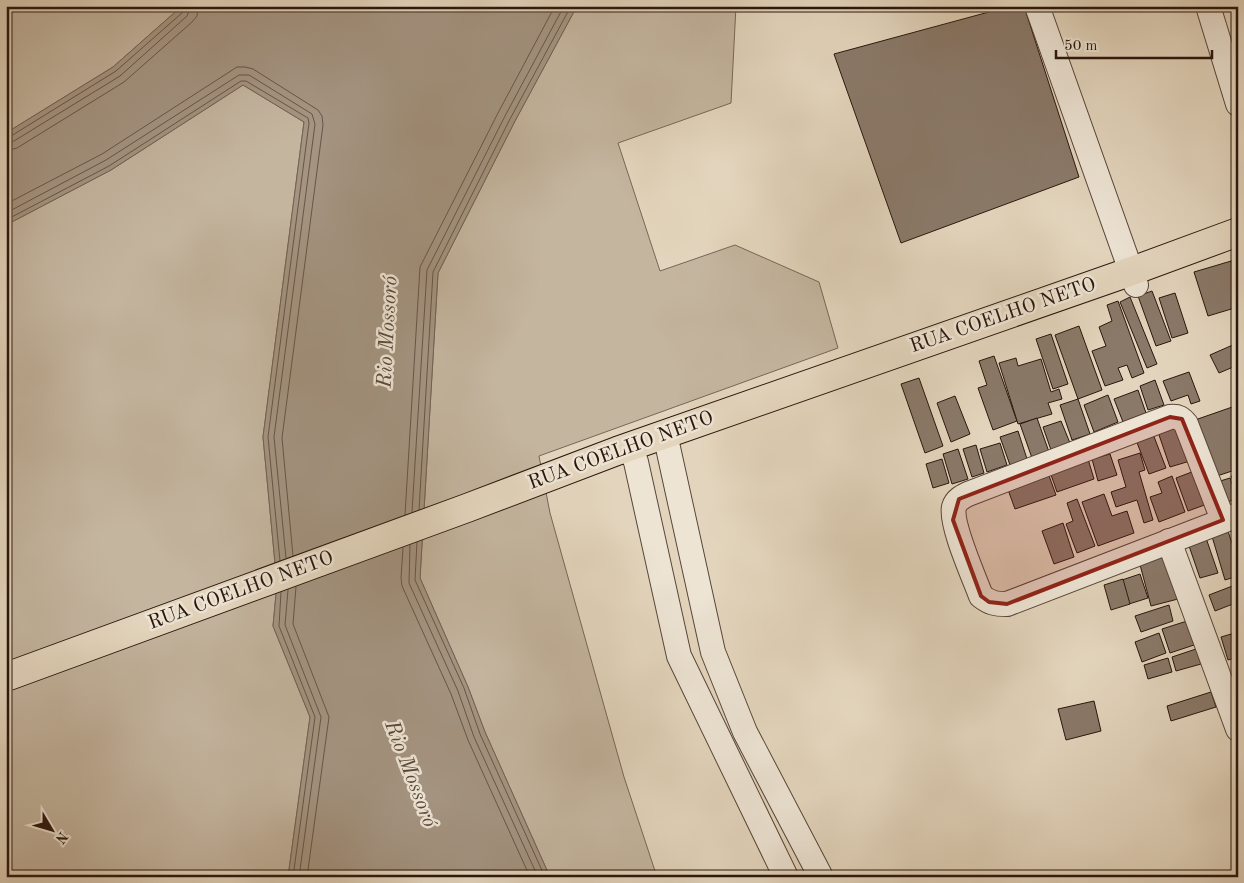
<svg xmlns="http://www.w3.org/2000/svg" width="1244" height="883" font-family="'Old Standard TT',serif">
<style>
.green{fill:#c4b59f;stroke:#776656}
.water{fill:#a49481;stroke:#736253}
.lines{fill:none;stroke-linecap:round;stroke-linejoin:round}
.shore{stroke:#675547;stroke-width:1}
.building{fill:#8a7969;stroke:#2a160d}
.minor-casing{stroke:#584639;stroke-width:26}
.major-casing{stroke:#2a160d;stroke-width:30}
.minor{stroke:#ede4d4;stroke-width:24}
.major{stroke:#e3d5bd;stroke-width:28}
.marked{fill:#8f2418;fill-opacity:0.2;stroke:#8f2418;stroke-width:4;stroke-linejoin:round}
.labels{text-anchor:middle;dominant-baseline:central;stroke-width:5;stroke-linejoin:round;paint-order:stroke}
.street-label{font-size:20px;fill:#2a160d;stroke:#ede4d4}
.water-label{font-size:21px;font-style:italic;fill:#5b483b;stroke:#ede4d4}
</style>
<rect width="100%" height="100%" fill="#e3d5bd"/>
<filter id="stains"><feTurbulence type="fractalNoise" baseFrequency=".004" numOctaves="4"/><feColorMatrix values="0 0 0 0 .2 0 0 0 0 .09 0 0 0 0 .02 0 0 0 .5 -.17"/></filter>
<radialGradient id="worn" r=".72"><stop offset=".6" stop-color="#630" stop-opacity="0"/><stop offset="1" stop-color="#630" stop-opacity=".3"/></radialGradient>
<g class="green">
<polygon points="6,6 182,6 113,67 6,133"/>
<polygon points="577,6 736,6 731,103 618,143 660,271 735,245 819,282 838,348 539,456 550,513 624,777 657,877 550,877 485,732 468,687 420,578 438,273 515,121"/>
<polygon points="243,85 304,122 263,437 277,584 273,626 310,717 288,877 6,877 6,225 111,170"/>
</g>
<polygon class="water" points="182,6 577,6 515,121 438,273 420,578 468,687 485,732 550,877 288,877 310,717 273,626 277,584 263,437 304,122 243,85 111,170 6,225 6,133 113,67"/>
<g class="lines">
<g class="shore">
<polyline points="6,137 11,136 116,71 183,12 185,6"/>
<polyline points="6,143 14,141 120,76 187,16 191,6"/>
<polyline points="6,151 17,148 124,82 192,22 197,16 198,6"/>
<polyline points="6,204 102,154 237,67 245,67 253,69 318,110 322,116 323,125 282,438 293,556"/>
<polyline points="6,213 106,160 239,75 249,75 312,114 315,124 274,437 286,558"/>
<polyline points="6,220 109,166 241,81 246,81 308,118 309,123 268,437 280,561"/>
<polyline points="419,510 433,272 510,119 571,6"/>
<polyline points="412,512 427,270 505,116 564,6"/>
<polyline points="405,515 420,267 498,113 555,6"/>
<polyline points="417,542 415,580 464,688 480,734 545,877"/>
<polyline points="410,545 409,583 458,691 474,737 538,877"/>
<polyline points="403,548 401,578 402,586 451,694 468,740 530,877"/>
<polyline points="296,587 293,624 329,717 307,877"/>
<polyline points="288,590 285,625 321,717 299,877"/>
<polyline points="281,592 279,626 315,717 293,877"/>
</g>
</g>
<g class="building">
<polygon points="1011,6 1024,6 1079,177 901,243 834,54"/>
<polygon points="1238,259 1238,307 1208,316 1194,272"/>
<polygon points="1152,291 1171,341 1156,346 1138,296"/>
<polygon points="1175,293 1188,333 1172,338 1159,298"/>
<polygon points="1130,297 1157,364 1147,368 1120,302"/>
<polygon points="1118,301 1144,373 1132,378 1127,365 1118,368 1123,380 1105,386 1092,351 1106,346 1099,327 1112,321 1107,305"/>
<polygon points="1079,326 1102,390 1078,399 1055,335"/>
<polygon points="1051,334 1068,384 1053,389 1036,339"/>
<polygon points="1235,344 1238,351 1238,365 1219,373 1210,355"/>
<polygon points="994,356 1017,421 993,430 978,388 987,385 979,361"/>
<polygon points="1016,358 1018,366 1041,359 1051,392 1059,389 1062,399 1048,403 1052,414 1018,424 999,363"/>
<polygon points="1189,372 1200,401 1191,404 1188,395 1171,401 1163,381"/>
<polygon points="919,378 943,446 925,453 901,384"/>
<polygon points="1155,380 1164,405 1148,410 1140,386"/>
<polygon points="1138,390 1146,413 1123,422 1114,399"/>
<polygon points="1108,395 1118,422 1094,432 1084,405"/>
<polygon points="955,396 970,434 951,442 937,403"/>
<polygon points="1078,399 1090,434 1072,440 1060,405"/>
<polygon points="1238,405 1238,469 1214,477 1195,420"/>
<polygon points="1037,418 1049,452 1032,458 1020,424"/>
<polygon points="1061,421 1070,443 1051,450 1043,427"/>
<polygon points="1178,426 1190,461 1170,467 1158,432"/>
<polygon points="1018,431 1027,459 1010,465 1000,437"/>
<polygon points="1153,434 1166,468 1149,474 1136,440"/>
<polygon points="1000,443 1007,465 987,472 980,449"/>
<polygon points="976,445 984,473 972,477 963,449"/>
<polygon points="958,449 968,479 952,484 943,454"/>
<polygon points="1140,453 1145,470 1139,472 1153,520 1144,523 1137,500 1116,507 1111,492 1126,487 1118,460"/>
<polygon points="1110,454 1117,475 1098,481 1092,459"/>
<polygon points="942,459 949,483 933,488 926,464"/>
<polygon points="1088,459 1094,479 1057,492 1050,472"/>
<polygon points="1197,470 1210,503 1188,511 1176,478"/>
<polygon points="1048,473 1056,495 1015,509 1007,487"/>
<polygon points="1238,474 1238,495 1231,476"/>
<polygon points="1172,476 1185,512 1159,522 1150,497 1162,493 1158,482"/>
<polygon points="1230,478 1237,499 1224,503 1217,482"/>
<polygon points="1104,494 1112,516 1127,511 1134,533 1098,546 1082,502"/>
<polygon points="1077,499 1095,546 1077,553 1066,524 1073,521 1067,503"/>
<polygon points="1063,523 1074,557 1054,564 1042,531"/>
<polygon points="1227,528 1238,562 1238,576 1225,580 1211,533"/>
<polygon points="1206,538 1218,573 1200,578 1188,543"/>
<polygon points="1165,554 1178,599 1151,606 1139,561"/>
<polygon points="1140,574 1148,598 1129,604 1122,580"/>
<polygon points="1123,579 1130,604 1111,610 1104,585"/>
<polygon points="1235,585 1238,591 1238,602 1215,611 1209,595"/>
<polygon points="1169,605 1173,621 1141,632 1135,616"/>
<polygon points="1187,621 1194,645 1170,653 1162,629"/>
<polygon points="1238,632 1238,657 1228,660 1221,637"/>
<polygon points="1159,633 1166,653 1142,662 1135,642"/>
<polygon points="1196,649 1201,664 1176,671 1172,657"/>
<polygon points="1168,658 1172,672 1148,679 1144,665"/>
<polygon points="1211,692 1216,707 1171,721 1167,706"/>
<polygon points="1094,701 1101,731 1066,740 1058,709"/>
</g>
<g class="lines">
<defs>
<g id="minor">
<polyline points="1037,6 1136,285"/>
<polyline points="1208,6 1238,104"/>
<polyline points="665,434 713,652 745,732 821,877"/>
<polyline points="630,447 636,462 679,656 786,877"/>
<path d="M1223,520L1186,424C1181,418 1178,416 1170,417L968,494C962,497 956,500 954,507C950,524 974,577 981,596C990,603 995,604 1007,604L1238,515"/>
<polyline points="1169,541 1238,729"/>
</g>
<polyline id="major" points="6,677 467,508 617,451 1132,271 1238,232"/>
</defs>
<use href="#minor" class="minor-casing"/>
<use href="#major" class="major-casing"/>
<use href="#minor" class="minor"/>
<use href="#major" class="major"/>
</g>
<path class="marked" d="M1170,417L1182,419L1223,520L1007,604L989,602L981,596L953,520L959,499Z"/>
<g class="labels">
<g class="street-label">
<text transform="translate(1003 316) rotate(-19)">RUA COELHO NETO</text>
<text transform="translate(621 451) rotate(-20)">RUA COELHO NETO</text>
<text transform="translate(241 591) rotate(-20)">RUA COELHO NETO</text>
</g>
<g class="water-label">
<text transform="translate(388 332) rotate(-87)">Rio Mossoró</text>
<text transform="translate(410 774) rotate(69)">Rio Mossoró</text>
</g>
</g>
<rect width="1244" height="883" fill="none" stroke="#e3d5bd" stroke-width="25"/>
<rect x="8" y="8" width="1229" height="868" fill="none" stroke="#2a160d" stroke-width="2.5"/>
<rect x="12" y="12" width="1219" height="858" fill="none" stroke="#2a160d"/>
<g transform="translate(52 830) rotate(128)" stroke="#ede4d4" stroke-width="4" paint-order="stroke">
<path d="M0-4L9 19L0 12L-9 19Z" fill="#2a160d"/>
<text y="-8" font-size="14" font-weight="bold" text-anchor="middle" fill="#2a160d">N</text>
</g>
<path d="M1056 50v8h156v-8" fill="none" stroke="#2a160d" stroke-width="2.5"/>
<text x="1064" y="50" font-size="15" fill="#2a160d" stroke="#ede4d4" stroke-width="4" paint-order="stroke">50 m</text>
<rect width="100%" height="100%" filter="url(#stains)"/>
<rect width="100%" height="100%" fill="url(#worn)"/>
</svg>
